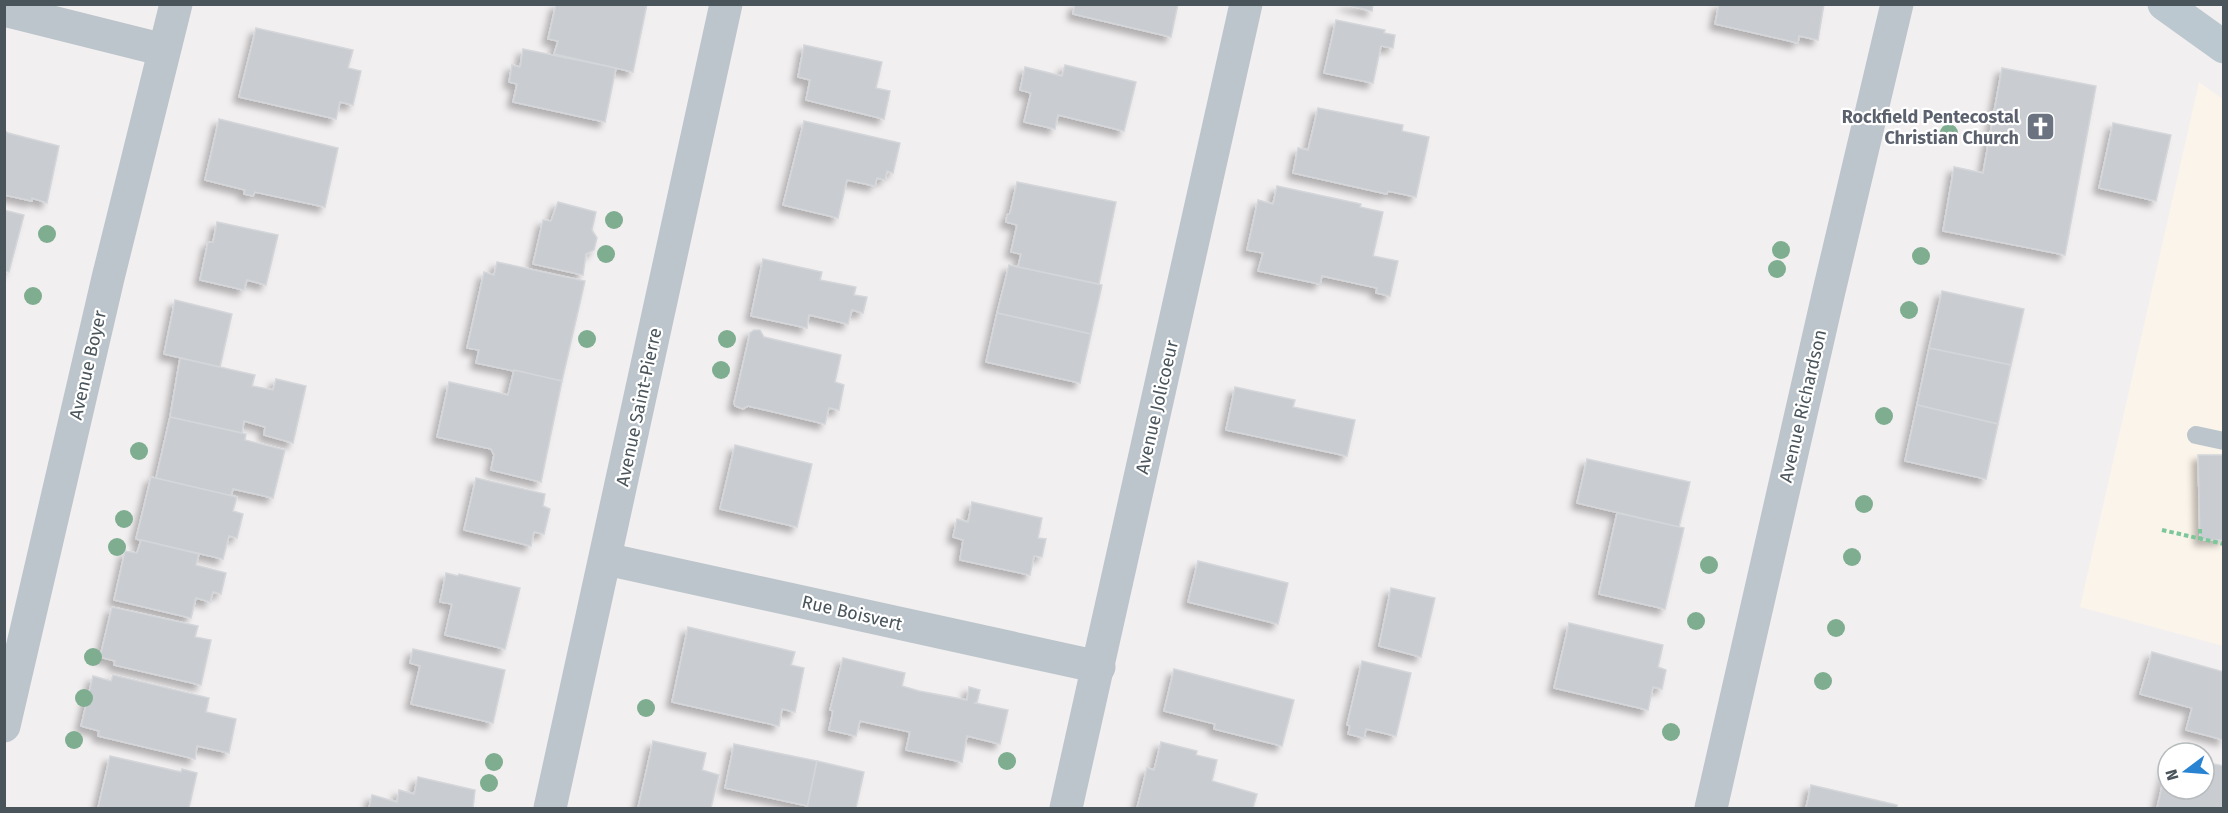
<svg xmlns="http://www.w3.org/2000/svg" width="2228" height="813" font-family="'Fira Sans',sans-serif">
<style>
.commercial{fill:#fbf4ea}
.building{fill:#c9cdd1;stroke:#d4d6da;stroke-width:1.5;filter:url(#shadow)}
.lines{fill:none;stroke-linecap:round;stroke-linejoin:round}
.path{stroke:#7cc79a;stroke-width:4;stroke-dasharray:4.5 3;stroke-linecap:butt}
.lane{stroke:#bcc5cb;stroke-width:18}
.street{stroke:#bcc5cb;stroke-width:33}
.secondary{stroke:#bcc8cf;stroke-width:33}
.tree{fill:#7ead90}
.labels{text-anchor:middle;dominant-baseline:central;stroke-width:4.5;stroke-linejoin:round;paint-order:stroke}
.worship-label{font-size:18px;font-weight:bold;fill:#5b616d;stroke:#fff;text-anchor:end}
.street-label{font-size:18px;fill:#49545b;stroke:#fff}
</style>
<defs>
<filter id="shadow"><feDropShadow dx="-5.5" dy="5.5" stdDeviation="3" flood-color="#0004"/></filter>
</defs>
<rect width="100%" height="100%" fill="#f2eff0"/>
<polygon class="commercial" points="2199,82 2224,100 2223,646 2080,607"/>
<g class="building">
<polygon points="556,4 647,4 633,72 554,54 558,41 548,39"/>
<polygon points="1075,4 1178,4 1171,37 1073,14"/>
<polygon points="1344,4 1373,4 1372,11"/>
<polygon points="1719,4 1824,4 1818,40 1799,36 1798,43 1715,24"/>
<polygon points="1336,20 1385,30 1384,33 1395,35 1393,48 1381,46 1373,83 1324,73"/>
<polygon points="256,28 353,50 348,68 361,71 353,105 340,102 336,119 239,97"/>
<polygon points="804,45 882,62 876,88 890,91 884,119 806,100 810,80 798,77"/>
<polygon points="523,49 616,68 605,122 513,102 517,84 509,82 512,65 520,67"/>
<polygon points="1065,65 1136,82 1124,131 1058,115 1055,129 1024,122 1031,93 1020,90 1025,67 1062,76"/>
<polygon points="2002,68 2096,86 2065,255 1943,231 1954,167 1983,173"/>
<polygon points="1318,108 1403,125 1402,131 1429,137 1416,197 1388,191 1387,194 1293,173 1298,148 1308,150"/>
<polygon points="219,119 338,148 325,207 255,192 253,196 244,194 245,190 205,180"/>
<polygon points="804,121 900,143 893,173 887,171 885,180 877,178 875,186 847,180 838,218 783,205"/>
<polygon points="2113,123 2171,135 2156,201 2099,188"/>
<polygon points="4,130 8,133 59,146 47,203 32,198 32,201 4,195"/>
<polygon points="1017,182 1116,202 1099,284 1018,267 1021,254 1011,252 1017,225 1006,222 1007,215 1010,213"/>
<polygon points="1277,186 1361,204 1360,207 1383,212 1373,256 1398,261 1390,296 1376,293 1377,288 1322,276 1320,284 1258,271 1263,253 1247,250 1258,200 1273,204"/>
<polygon points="558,202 596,212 592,230 597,238 594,250 586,254 583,275 533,264 543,220 551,221"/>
<polygon points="4,210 24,215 9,272 4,271"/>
<polygon points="217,222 278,235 266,285 247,280 244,290 200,280 208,242 213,242"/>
<polygon points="763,259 822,272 820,280 856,287 854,295 867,297 863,313 852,310 848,324 809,315 807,328 751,316"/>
<polygon points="497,262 585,281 562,381 476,363 479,350 467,348 484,272 494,275"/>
<polygon points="1009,265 1102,285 1091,334 997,313"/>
<polygon points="1942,291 2024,309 2011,365 1929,348"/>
<polygon points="175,300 232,314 220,367 164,354"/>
<polygon points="997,313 1091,334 1080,383 986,362"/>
<polygon points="754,330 760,330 764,337 841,355 835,382 844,385 839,410 829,408 825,424 748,406 743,409 735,406 734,403 750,333"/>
<polygon points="1929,348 2011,365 1998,424 1917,405"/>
<polygon points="180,358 255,375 252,386 273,390 276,379 306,386 293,443 264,435 265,427 244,421 242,433 170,417"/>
<polygon points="514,370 562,381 541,482 491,470 494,455 491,449 437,437 449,382 508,395"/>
<polygon points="1235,387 1295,400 1293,407 1355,420 1347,456 1226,430"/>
<polygon points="1917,405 1998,424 1986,479 1905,461"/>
<polygon points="170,417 246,434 245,440 285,450 273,498 233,489 231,496 156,478"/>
<polygon points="735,445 812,464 797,527 720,509"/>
<polygon points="2198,455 2224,455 2224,540 2200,540"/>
<polygon points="1587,459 1690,482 1679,527 1577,503"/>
<polygon points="151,477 237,497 233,511 243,514 237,538 229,536 223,559 136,539"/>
<polygon points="476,478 545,494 543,506 550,509 544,534 534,532 531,546 464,530"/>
<polygon points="972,502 1042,518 1038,538 1046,539 1042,557 1034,556 1030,575 960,560 963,540 953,537 957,519 968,522"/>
<polygon points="1617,513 1684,528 1665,609 1599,594"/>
<polygon points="141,540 199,554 196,565 226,573 221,594 213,592 210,602 196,598 191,618 114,600 125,551 137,553"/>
<polygon points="1198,561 1288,583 1278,624 1188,602"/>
<polygon points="446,573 458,576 459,574 520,588 505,649 445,635 452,604 440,602"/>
<polygon points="1391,588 1435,598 1421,657 1379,646"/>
<polygon points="112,607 198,626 195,637 211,640 201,685 114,665 115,661 100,657"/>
<polygon points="1569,623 1663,645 1658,667 1666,670 1662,689 1653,687 1648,710 1554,688"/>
<polygon points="688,627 795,652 791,665 804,668 795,712 782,709 779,726 672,702"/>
<polygon points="413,649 505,670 493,723 411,704 420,666 410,663"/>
<polygon points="2152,652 2224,672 2224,740 2186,730 2192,708 2140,694"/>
<polygon points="843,658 905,673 902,686 919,691 967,700 969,687 980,690 977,702 975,703 1008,710 1000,744 967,736 962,762 906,750 910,732 860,721 856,736 829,730 833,711 830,710"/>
<polygon points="1362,661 1411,673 1396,736 1366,729 1364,738 1348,734 1350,726 1347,725"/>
<polygon points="1174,669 1294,700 1282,746 1214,729 1215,724 1164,711"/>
<polygon points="113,675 209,698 206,712 236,719 229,753 197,746 195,759 98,736 99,731 81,726 93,676 111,681"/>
<polygon points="653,741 706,753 702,770 719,775 711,808 638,808"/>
<polygon points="1161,742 1197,751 1196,755 1217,760 1212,781 1257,794 1253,808 1137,808 1147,768 1154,770"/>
<polygon points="734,744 817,761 808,806 725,788"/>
<polygon points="110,756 181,772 182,769 197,773 189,808 98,808"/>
<polygon points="817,761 864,772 856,808 807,808"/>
<polygon points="2168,761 2168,789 2204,789 2204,762 2224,766 2224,808 2157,808"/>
<polygon points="418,777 475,790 473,808 369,808 372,795 397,802 399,790 414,794"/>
<polygon points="1811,785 1897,805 1897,808 1806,808"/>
</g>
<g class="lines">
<g class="path">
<polyline points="2200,529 2200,540"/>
<polyline points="2162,530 2224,544"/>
</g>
<polyline class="lane" points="2196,435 2224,441"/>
<g class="street">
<polyline points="4,10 164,50"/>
<polyline points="606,559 1099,667"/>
<polyline points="4,726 108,278 176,4"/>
<polyline points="550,808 726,4"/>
<polyline points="1066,808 1246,4"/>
<polyline points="1711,808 1829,291 1897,4"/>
</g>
<polyline class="secondary" points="2164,4 2224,47"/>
</g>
<g class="tree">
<circle cx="1949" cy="133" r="9"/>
<circle cx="614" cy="220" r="9"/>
<circle cx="47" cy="234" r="9"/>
<circle cx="1781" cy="250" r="9"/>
<circle cx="606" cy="254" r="9"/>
<circle cx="1921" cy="256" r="9"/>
<circle cx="1777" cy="269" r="9"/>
<circle cx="33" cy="296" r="9"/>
<circle cx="1909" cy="310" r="9"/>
<circle cx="587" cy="339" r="9"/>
<circle cx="727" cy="339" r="9"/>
<circle cx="721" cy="370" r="9"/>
<circle cx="1884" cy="416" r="9"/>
<circle cx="139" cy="451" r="9"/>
<circle cx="1864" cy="504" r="9"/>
<circle cx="124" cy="519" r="9"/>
<circle cx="117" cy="547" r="9"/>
<circle cx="1852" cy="557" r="9"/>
<circle cx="1709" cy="565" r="9"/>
<circle cx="1696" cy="621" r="9"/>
<circle cx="1836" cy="628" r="9"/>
<circle cx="93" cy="657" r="9"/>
<circle cx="1823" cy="681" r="9"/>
<circle cx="84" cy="698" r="9"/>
<circle cx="646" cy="708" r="9"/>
<circle cx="1671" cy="732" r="9"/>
<circle cx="74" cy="740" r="9"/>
<circle cx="1007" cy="761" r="9"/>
<circle cx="494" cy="762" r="9"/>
<circle cx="489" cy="783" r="9"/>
</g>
<defs>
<symbol id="church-square" viewBox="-11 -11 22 22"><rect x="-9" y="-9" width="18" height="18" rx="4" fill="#6b7280" stroke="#fff"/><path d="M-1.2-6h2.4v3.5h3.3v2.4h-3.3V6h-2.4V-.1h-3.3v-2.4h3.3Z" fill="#fff"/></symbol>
</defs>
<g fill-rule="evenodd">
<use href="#church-square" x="2024" y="110" width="33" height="33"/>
</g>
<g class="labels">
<g class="worship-label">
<text x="2019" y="117">Rockfield Pentecostal<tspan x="2019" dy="21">Christian Church</tspan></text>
</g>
<g class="street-label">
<text transform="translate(88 365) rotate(-77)">Avenue Boyer</text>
<text transform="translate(1803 406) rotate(-77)">Avenue Richardson</text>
<text transform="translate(639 407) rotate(-78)">Avenue Saint-Pierre</text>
<text transform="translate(1157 407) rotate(-77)">Avenue Jolicoeur</text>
<text transform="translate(852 613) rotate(13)">Rue Boisvert</text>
</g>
</g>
<rect width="2228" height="813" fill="none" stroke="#49545b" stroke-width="12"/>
<g transform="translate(2186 771) rotate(254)"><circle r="28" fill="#ffffff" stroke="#b6bbbd" stroke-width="1.5"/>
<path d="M0-4.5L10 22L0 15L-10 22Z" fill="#2884d3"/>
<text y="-9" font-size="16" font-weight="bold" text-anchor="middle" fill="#49545b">N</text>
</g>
</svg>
